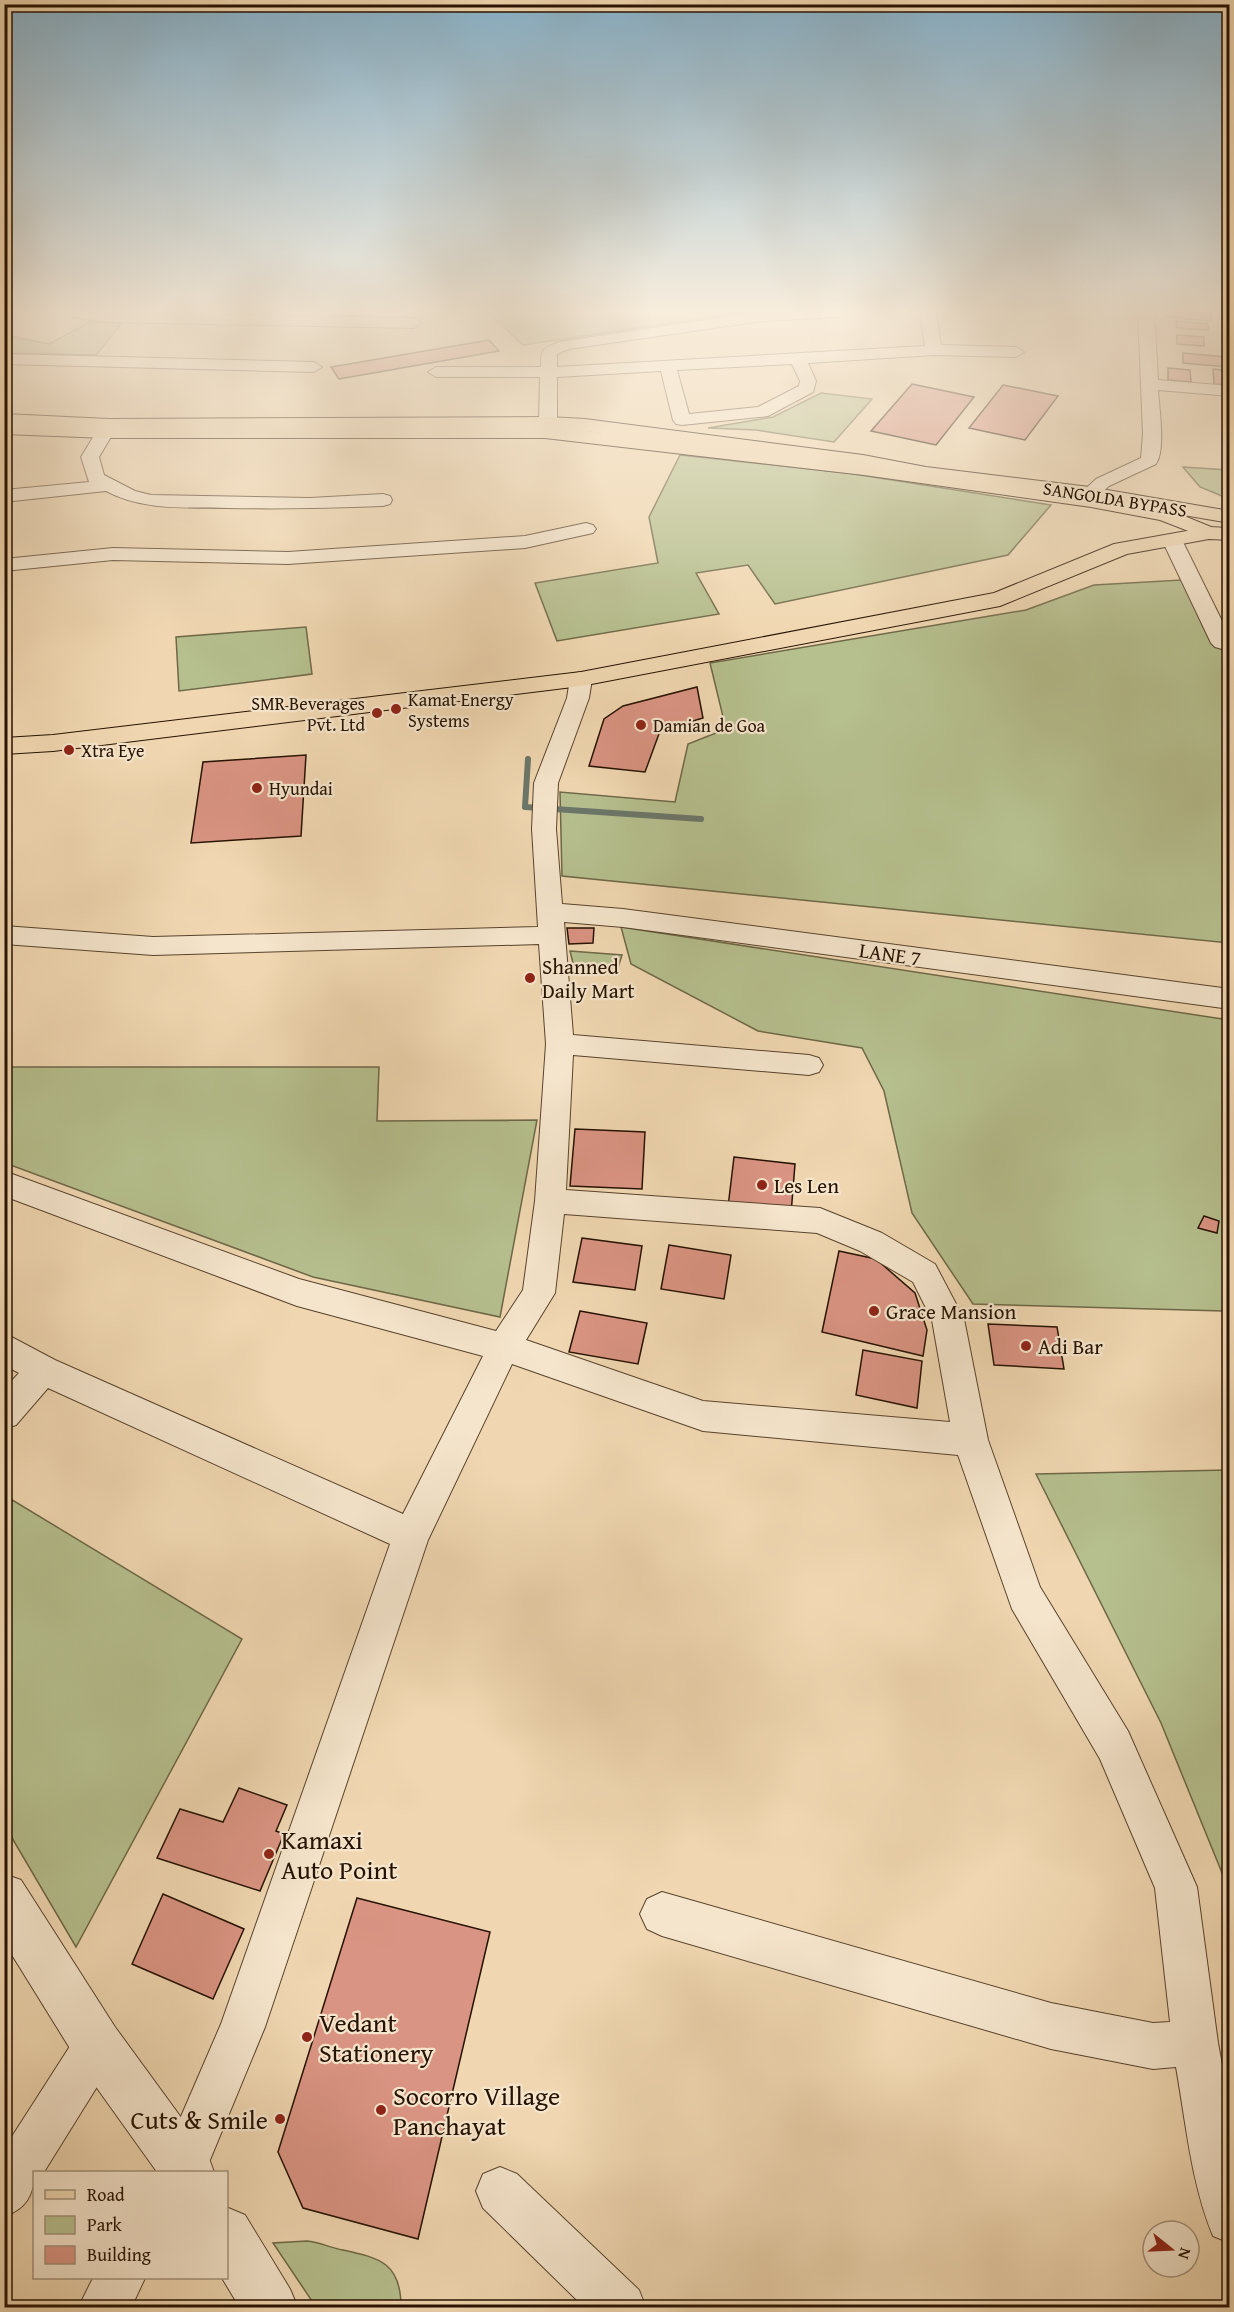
<svg xmlns="http://www.w3.org/2000/svg" width="1234" height="2312" font-family="'Gentium Book Plus',serif">
<style>
.green{fill:#b6bf8e;stroke:#6e6847;stroke-width:1.5}
.lines{fill:none;stroke-linecap:round;stroke-linejoin:round}
.stream{stroke:#6c7669;stroke-width:6}
.building{fill:#da9483;stroke:#261200;stroke-width:1.5}
.minor-casing{stroke:#58432c;stroke-width:2}
.tertiary-casing{stroke:#58432c;stroke-width:2}
.primary-casing{stroke:#261200;stroke-width:2}
.trunk-casing{stroke:#261200;stroke-width:2}
.minor{fill:#f5e5cc;fill-rule:evenodd}
.tertiary{fill:#f5e5cc;fill-rule:evenodd}
.primary{fill:#f0d7b1;fill-rule:evenodd}
.trunk{fill:#f0d7b1;fill-rule:evenodd}
.poi-dot{fill:#8f2418;stroke:#f5e5cc;stroke-width:2}
.labels{text-anchor:middle;dominant-baseline:central;stroke-width:4.5;stroke-linejoin:round;paint-order:stroke}
.far-street-label{font-size:18px;fill:#261200;stroke:#f5e5cc}
.far-poi-label{font-size:18px;fill:#261200;stroke:#f5e5cc;text-anchor:start}
.street-label{font-size:21px;fill:#261200;stroke:#f5e5cc}
.poi-label{font-size:21px;fill:#261200;stroke:#f5e5cc;text-anchor:start}
.near-poi-label{font-size:26px;fill:#261200;stroke:#f5e5cc;text-anchor:start}
</style>
<rect width="100%" height="100%" fill="#f0d7b1"/>
<filter id="stains"><feTurbulence type="fractalNoise" baseFrequency=".00333" numOctaves="4"/><feColorMatrix values="0 0 0 0 .2 0 0 0 0 .09 0 0 0 0 .02 0 0 0 .5 -.17"/></filter>
<radialGradient id="worn" r=".72"><stop offset=".6" stop-color="#630" stop-opacity="0"/><stop offset="1" stop-color="#630" stop-opacity=".3"/></radialGradient>
<g class="green">
<polygon points="487,312 744,312 523,345"/>
<polygon points="90,322 123,322 96,355 5,353 5,335 49,344"/>
<polygon points="821,393 872,399 834,442 756,430 708,428 773,417"/>
<polygon points="680,455 847,473 1051,505 1008,555 775,604 748,565 696,573 719,614 557,641 535,583 658,563 649,517"/>
<polygon points="1183,467 1229,470 1229,499 1200,487"/>
<polygon points="1182,580 1225,655 1229,654 1229,943 562,876 560,792 675,802 688,744 726,729 710,663 1026,610 1094,585"/>
<polygon points="306,627 312,674 179,691 176,637"/>
<polygon points="621,927 1229,1020 1229,1326 1223,1311 973,1304 912,1213 884,1091 862,1048 758,1031 631,964"/>
<polygon points="570,951 622,955 617,971 576,975"/>
<polygon points="5,1067 379,1067 377,1121 537,1120 500,1317 313,1277 5,1163"/>
<polygon points="1229,1470 1230,1470 1229,1890 1161,1723 1036,1474"/>
<polygon points="4,1495 242,1639 76,1947 5,1826"/>
<path d="M307,2241C320,2242 330,2248 343,2250C380,2258 401,2263 401,2307H316L273,2243Z"/>
</g>
<g class="lines">
<polyline class="stream" points="528,759 525,807 701,819"/>
</g>
<g class="building">
<polygon points="1166,312 1211,312 1211,321 1166,317"/>
<polygon points="1176,321 1208,324 1208,330 1177,328"/>
<polygon points="1177,335 1204,337 1204,346 1177,344"/>
<polygon points="489,340 499,351 339,379 331,367"/>
<polygon points="1183,353 1227,357 1227,367 1183,363"/>
<polygon points="1168,368 1190,370 1191,382 1168,380"/>
<polygon points="1213,369 1230,371 1230,385 1214,384"/>
<polygon points="912,384 974,397 936,445 871,431"/>
<polygon points="1003,385 1058,396 1025,440 969,428"/>
<polygon points="697,687 703,718 660,731 645,772 589,766 604,719 623,706"/>
<polygon points="306,755 301,836 191,843 203,762"/>
<polygon points="567,928 594,928 593,943 569,944"/>
<polygon points="575,1129 645,1132 642,1189 570,1186"/>
<polygon points="734,1157 795,1164 791,1214 728,1207"/>
<polygon points="1204,1216 1219,1221 1217,1233 1198,1228"/>
<polygon points="582,1238 642,1246 635,1290 573,1282"/>
<polygon points="669,1245 731,1255 724,1299 661,1289"/>
<polygon points="839,1251 876,1259 915,1293 927,1330 923,1356 822,1332"/>
<polygon points="580,1311 647,1323 638,1364 569,1352"/>
<polygon points="988,1324 1057,1327 1064,1369 994,1365"/>
<polygon points="863,1350 922,1361 917,1408 856,1395"/>
<polygon points="239,1788 287,1805 276,1831 284,1834 260,1891 157,1858 180,1809 223,1822"/>
<polygon points="163,1894 244,1929 213,1999 132,1964"/>
<polygon points="357,1898 490,1932 418,2239 303,2208 278,2152"/>
</g>
<g class="lines">
<defs>
<g id="minor">
<polygon points="64,312 414,318 422,323 414,328 108,322 72,317"/>
<path d="M758,312H847L839,317L763,321L569,349L557,354V367L925,346L920,312H936L941,345L1016,347L1024,352L1016,357L934,355L808,363L816,381L813,392L768,416L682,425L676,424L673,420L661,371L557,377V423L554,427H542L539,423L540,377H436L428,372L436,367H541C541,348 542,349 559,342ZM792,364L800,381L799,386L758,407L689,414L677,370Z"/>
<path d="M1138,312H1154L1158,380L1230,386V396L1158,390C1159,408 1166,449 1156,464L1109,486L1097,497H1083L1081,493L1096,479L1141,458L1143,434Z"/>
<polygon points="4,354 314,362 322,367 314,372 4,364"/>
<path d="M109,420L115,421L118,425L99,457L104,475L135,491L151,495L310,498L383,494L390,496L392,500L390,504L383,506C331,508 279,509 227,508C185,507 144,511 106,491L4,502V490L89,482L81,457L103,421Z"/>
<polygon points="586,523 593,525 596,529 593,533 525,548 288,564 113,560 4,571 4,559 113,548 288,552 525,536"/>
<polygon points="1172,534 1179,536 1182,540 1230,637 1229,647 1222,649 1215,647 1211,643 1162,540 1165,536"/>
<path d="M581,672L589,674L592,679L589,698L558,783L556,829L562,904L623,909L1230,989V1009L623,927L564,922L573,1035L809,1055L819,1058L823,1065L819,1072L809,1075L573,1055L566,1190L820,1208L882,1233L935,1264L964,1319L988,1440L1040,1587L1128,1731L1197,1887L1218,2043L1230,2107V2243L1213,2236C1191,2183 1186,2123 1176,2067L1153,2069L1051,2049L662,1936L647,1929L640,1914L647,1899L662,1892L1051,2003L1153,2023L1170,2022L1155,1888L1100,1759L1012,1609L958,1455L703,1431L512,1364L428,1540L265,2027L205,2172H157L221,2024L390,1544L48,1388L16,1425L4,1429V1389L19,1373L4,1365V1333L55,1360L403,1514L483,1356L297,1306L4,1196V1171L299,1279L496,1331L523,1290L535,1201L546,1044L539,944L153,955L4,944V926L153,937L538,927L532,829L534,783L567,698L570,679L573,674ZM564,1214L817,1233L860,1251L913,1282L932,1320L950,1422L703,1401L526,1340L555,1293Z"/>
<path d="M97,2022L113,2029L120,2045L113,2061L44,2172H34C34,2196 26,2208 4,2217V2149L81,2029Z"/>
<polygon points="500,2167 517,2174 639,2290 646,2308 585,2308 483,2208 476,2191 483,2174"/>
<polygon points="93,2278 145,2278 131,2308 78,2308"/>
</g>
<g id="tertiary">
<polygon points="4,1874 21,1880 115,2027 207,2153 214,2172 157,2172 79,2063 4,1942"/>
<polygon points="226,2207 245,2215 290,2289 298,2308 240,2308 222,2278 226,2278"/>
</g>
<polygon id="primary" points="4,422 106,426 545,426 864,463 1091,495 1172,511 1216,529 1220,533 1216,537 1209,539 1160,520 1091,507 864,475 545,438 106,438 4,434"/>
<g id="trunk">
<polygon points="4,414 109,419 548,417 585,419 863,455 926,467 1090,487 1230,511 1230,523 1090,499 926,479 863,467 585,431 548,429 109,431 4,426"/>
<polygon points="1209,527 1230,528 1230,540 1209,539 1127,554 1000,606 581,686 53,751 4,754 4,738 53,735 581,672 994,593 1114,544"/>
</g>
</defs>
<use href="#minor" class="minor-casing"/>
<use href="#tertiary" class="tertiary-casing"/>
<use href="#primary" class="primary-casing"/>
<use href="#trunk" class="trunk-casing"/>
<use href="#minor" class="minor"/>
<use href="#tertiary" class="tertiary"/>
<use href="#primary" class="primary"/>
<use href="#trunk" class="trunk"/>
</g>
<linearGradient id="sky" x2="0" y2="1"><stop stop-color="#89b6d1"/><stop offset="0.49" stop-color="#f8eddc"/><stop offset="1" stop-color="#f8eddc" stop-opacity="0"/></linearGradient>
<rect width="1234" height="636" fill="url(#sky)"/>
<g class="poi-dot">
<circle cx="396" cy="709" r="6"/>
<circle cx="377" cy="713" r="6"/>
<circle cx="641" cy="725" r="6"/>
<circle cx="69" cy="750" r="6"/>
<circle cx="257" cy="788" r="6"/>
<circle cx="530" cy="978" r="6"/>
<circle cx="762" cy="1185" r="6"/>
<circle cx="874" cy="1311" r="6"/>
<circle cx="1026" cy="1346" r="6"/>
<circle cx="269" cy="1854" r="6"/>
<circle cx="307" cy="2037" r="6"/>
<circle cx="381" cy="2110" r="6"/>
<circle cx="280" cy="2119" r="6"/>
</g>
<g class="labels">
<g class="far-street-label">
<text transform="translate(1115 499) rotate(9)">SANGOLDA BYPASS</text>
</g>
<g class="far-poi-label">
<text x="408" y="699">Kamat Energy<tspan x="408" dy="21">Systems</tspan></text>
<text x="365" y="703" text-anchor="end">SMR Beverages<tspan x="365" dy="21">Pvt. Ltd</tspan></text>
<text x="653" y="725">Damian de Goa</text>
<text x="81" y="750">Xtra Eye</text>
<text x="269" y="788">Hyundai</text>
</g>
<g class="street-label">
<text transform="translate(890 954) rotate(8)">LANE 7</text>
</g>
<g class="poi-label">
<text x="542" y="966">Shanned<tspan x="542" dy="24">Daily Mart</tspan></text>
<text x="774" y="1185">Les Len</text>
<text x="886" y="1311">Grace Mansion</text>
<text x="1038" y="1346">Adi Bar</text>
</g>
<g class="near-poi-label">
<text x="281" y="1839">Kamaxi<tspan x="281" dy="30">Auto Point</tspan></text>
<text x="319" y="2022">Vedant<tspan x="319" dy="30">Stationery</tspan></text>
<text x="393" y="2095">Socorro Village<tspan x="393" dy="30">Panchayat</tspan></text>
<text x="268" y="2119" text-anchor="end">Cuts &amp; Smile</text>
</g>
</g>
<rect width="1234" height="2312" fill="none" stroke="#f0d7b1" stroke-width="24"/>
<rect x="6" y="6" width="1222" height="2300" fill="none" stroke="#261200" stroke-width="3"/>
<rect x="12" y="12" width="1210" height="2288" fill="none" stroke="#261200" stroke-width="1.5"/>
<rect x="33" y="2171" width="195" height="108" fill="#f5e5cc" stroke="#a2917a" stroke-width="1.5"/>
<rect x="45" y="2190" width="30" height="9" fill="#f0d7b1" stroke="#a2917a" stroke-width="1.5"/>
<text x="87" y="2201" font-size="18" fill="#261200">Road</text>
<rect x="45" y="2216" width="30" height="18" fill="#b6bf8e" stroke="#a2917a" stroke-width="1.5"/>
<text x="87" y="2231" font-size="18" fill="#261200">Park</text>
<rect x="45" y="2246" width="30" height="18" fill="#da9483" stroke="#a2917a" stroke-width="1.5"/>
<text x="87" y="2261" font-size="18" fill="#261200">Building</text>
<g transform="translate(1171 2249) rotate(108)"><circle r="28" fill="#f5e5cc" stroke="#a2917a" stroke-width="1.5"/>
<path d="M0-4.5L10 22L0 15L-10 22Z" fill="#8f2418"/>
<text y="-9" font-size="16" font-weight="bold" text-anchor="middle" fill="#261200">N</text>
</g>
<rect width="100%" height="100%" filter="url(#stains)"/>
<rect width="100%" height="100%" fill="url(#worn)"/>
</svg>
